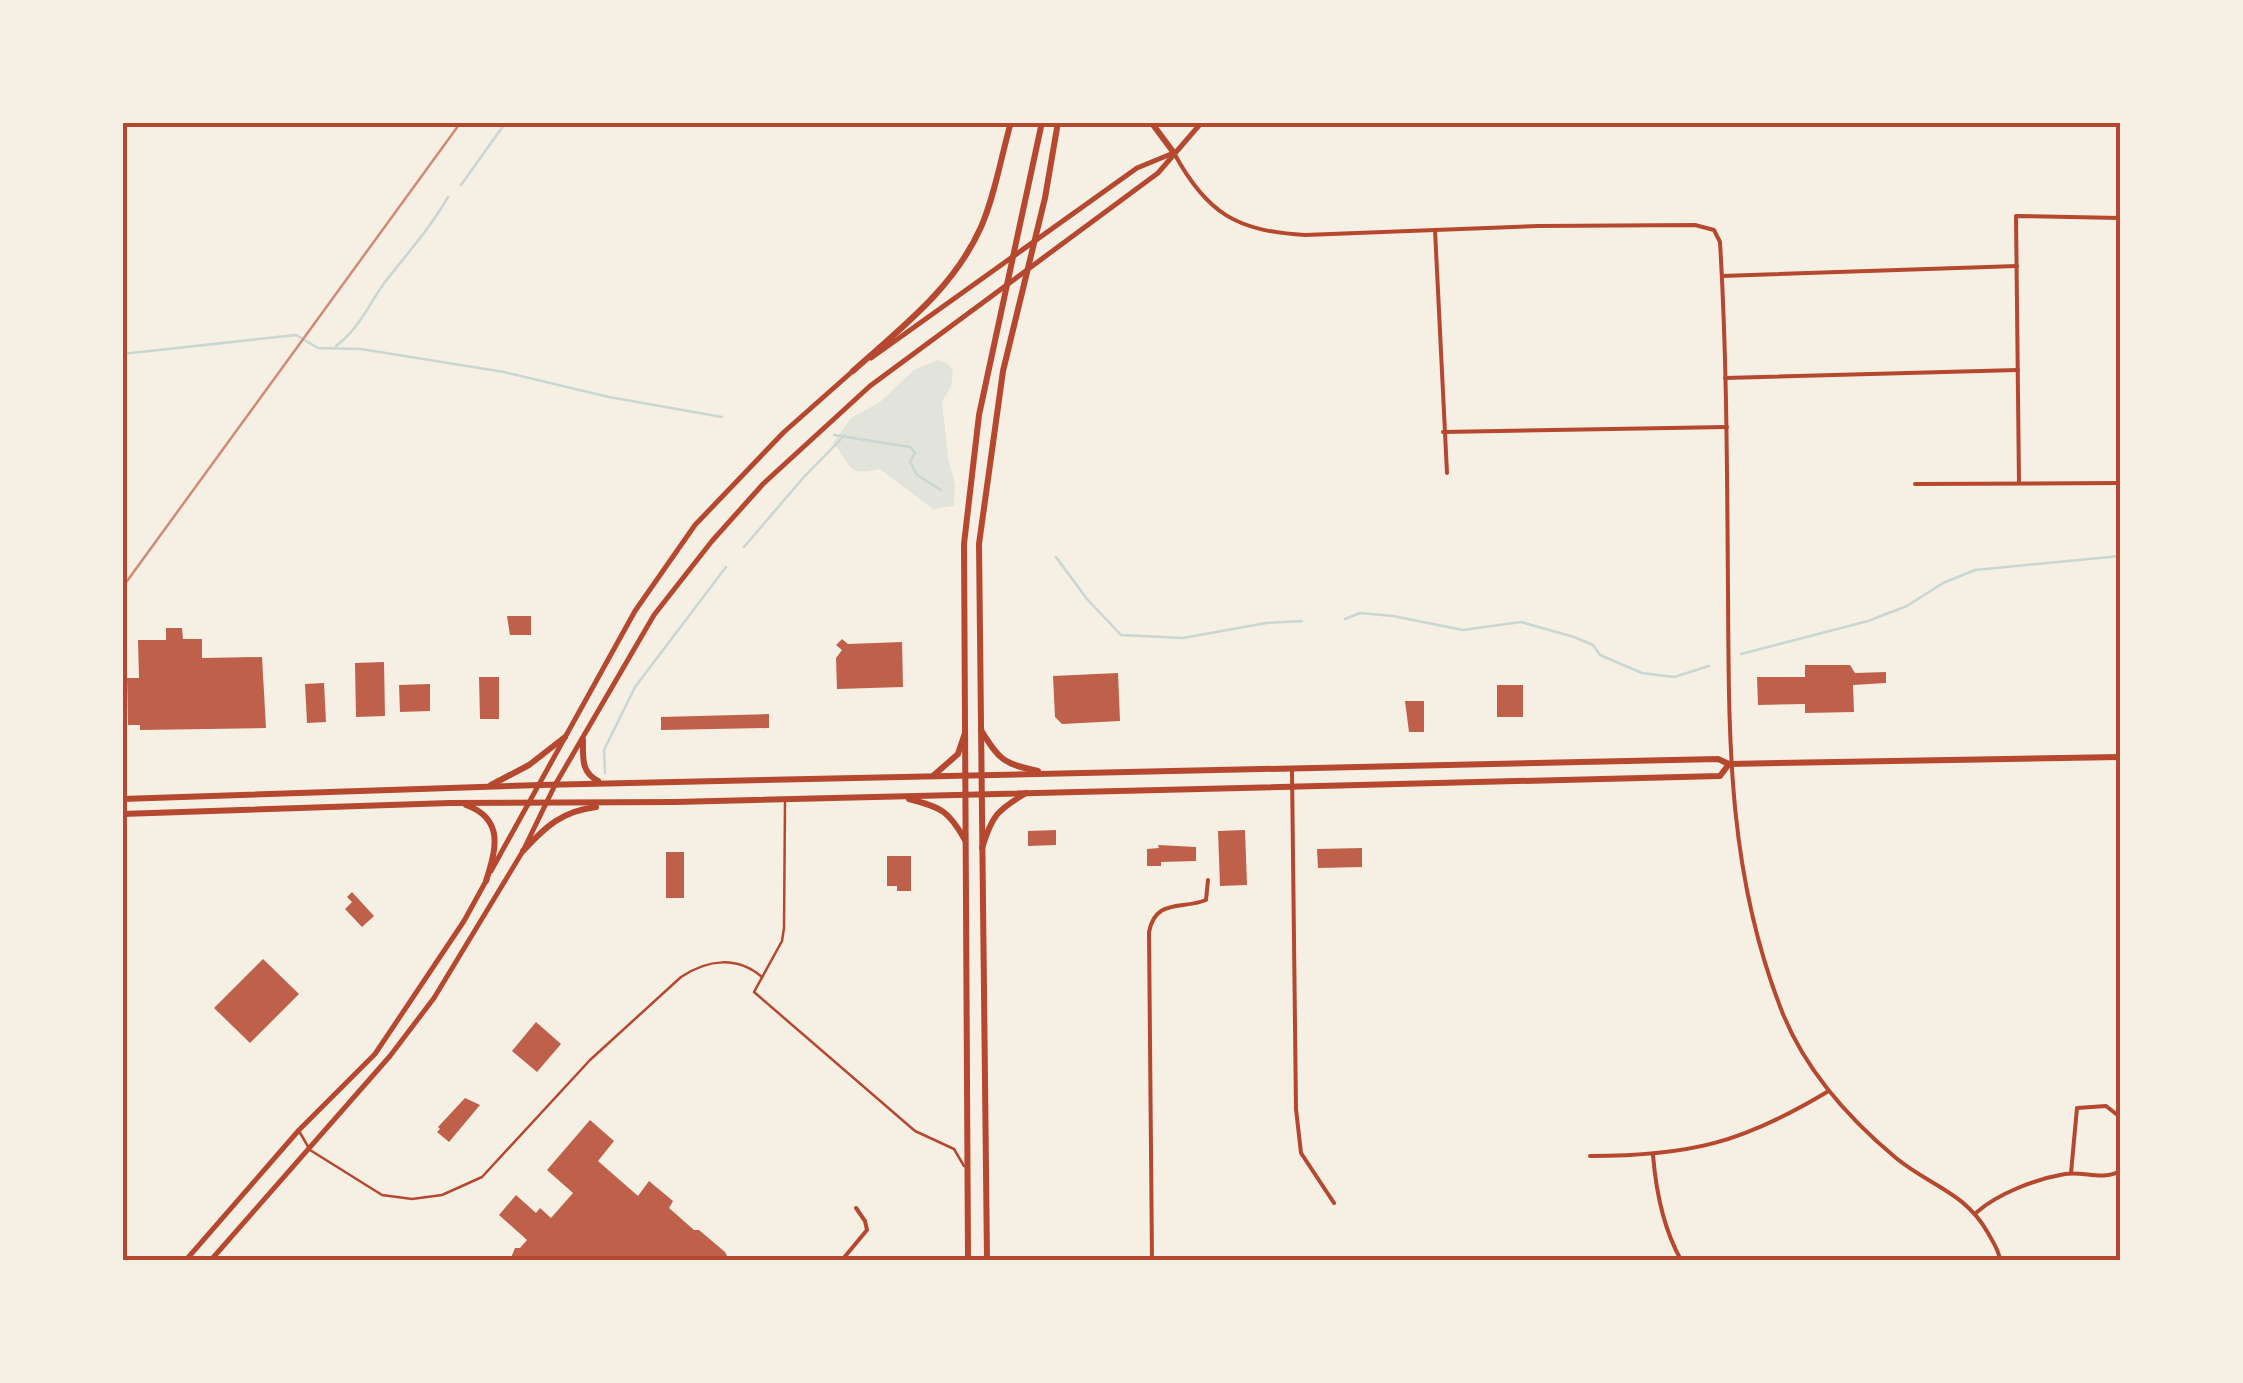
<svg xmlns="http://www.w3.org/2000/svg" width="2243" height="1383" font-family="Arial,sans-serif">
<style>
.green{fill:#e2e4dc}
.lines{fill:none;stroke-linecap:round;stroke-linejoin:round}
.stream{stroke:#c9d6d2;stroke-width:2.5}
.building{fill:#bf614a}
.service{stroke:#b5482f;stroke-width:2.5}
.minor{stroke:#b5482f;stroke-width:4}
.tertiary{stroke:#b5482f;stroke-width:5}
.secondary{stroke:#b5482f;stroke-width:6}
.primary{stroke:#b5482f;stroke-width:6}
.rail{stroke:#cf8b77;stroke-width:2.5}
.neatline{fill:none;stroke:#b5482f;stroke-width:4}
</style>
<rect width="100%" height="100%" fill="#f6efe4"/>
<path class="green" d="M937,360L947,363L953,371L951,387L942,401L948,457L955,485L954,506L933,509L880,469C845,477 854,467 833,443L851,418L880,402L914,370Z"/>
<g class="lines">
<g class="stream">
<polyline points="461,185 506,122"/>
<path d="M336,346C359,329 369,304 385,282C407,254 430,228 448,197"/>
<polyline points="122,354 296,335 318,348 361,349 504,372 609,397 722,417"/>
<polyline points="834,435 910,447 915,453 910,462 917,475 941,490"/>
<polyline points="744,547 803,478 845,435"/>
<polyline points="1056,557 1087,599 1121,635 1183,638 1266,623 1302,621"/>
<polyline points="1345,619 1360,613 1393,616 1463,630 1521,622 1574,637 1593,645 1600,655 1642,673 1674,677 1709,666"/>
<polyline points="1741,654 1868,621 1907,606 1943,583 1975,570 2120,556"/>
<polyline points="605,773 604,750 635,687 726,567"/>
</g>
</g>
<g class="building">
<polygon points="507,616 531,616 531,635 510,635"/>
<polygon points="166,628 182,628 183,639 202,639 202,658 262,657 266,728 140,730 140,725 128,725 127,678 139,678 138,640 166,640"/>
<polygon points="842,639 848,644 902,642 903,687 837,689 836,658 842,650 836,645"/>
<polygon points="384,662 385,716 356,717 355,663"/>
<polygon points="1805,665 1850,665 1855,673 1886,672 1886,683 1853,685 1854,712 1805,713 1805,704 1758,705 1757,677 1805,677"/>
<polygon points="1118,673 1120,721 1062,724 1055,717 1053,676"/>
<polygon points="479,677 499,677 499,719 480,719"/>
<polygon points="324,683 326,722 307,723 305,684"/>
<polygon points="430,684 430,711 400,712 399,685"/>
<rect x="1497" y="685" width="26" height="32"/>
<polygon points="1405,701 1424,701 1424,732 1409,732"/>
<polygon points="769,714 769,728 661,730 661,717"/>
<polygon points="1056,830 1056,845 1028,846 1028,831"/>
<polygon points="1245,830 1247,885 1220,886 1218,831"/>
<polygon points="1158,845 1196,847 1196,861 1161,862 1161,866 1147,866 1147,849 1159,848"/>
<polygon points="1362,848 1362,867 1318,868 1317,849"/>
<rect x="666" y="852" width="18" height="46"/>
<polygon points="887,856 911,856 911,891 897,891 897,886 887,886"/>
<polygon points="352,892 374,916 362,927 345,909 352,902 347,897"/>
<polygon points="263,959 299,994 250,1043 214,1008"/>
<polygon points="536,1022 561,1044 537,1072 512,1051"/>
<polygon points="465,1098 480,1105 449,1142 437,1132 440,1129 438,1127"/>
<polygon points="590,1120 614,1141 598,1161 638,1196 649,1181 673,1201 669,1208 694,1230 699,1230 725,1252 729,1260 510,1260 515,1248 520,1248 527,1240 499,1215 516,1195 536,1213 540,1208 551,1218 573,1193 547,1170"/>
</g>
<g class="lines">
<g class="service">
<polyline points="785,803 784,928 782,941 754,992 915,1131 954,1149 964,1166"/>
<path d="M299,1131L310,1150L382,1195L412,1199L442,1195L482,1177L590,1060L681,977C708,959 737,956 762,977"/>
</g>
<g class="minor">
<path d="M1174,153C1207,214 1237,231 1305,235L1538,226L1695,225L1714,230L1720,242C1727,358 1727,474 1728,591C1729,738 1727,870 1781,1009C1804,1069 1848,1118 1896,1158C1930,1186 1965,1192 1988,1233C1993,1242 1999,1250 2000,1260"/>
<polyline points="1435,230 1447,473"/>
<polyline points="1722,276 2017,266"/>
<polyline points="1725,378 2018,370"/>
<polyline points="1443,432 1727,427"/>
<polyline points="2019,483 2016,216 2120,218"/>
<polyline points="1915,484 2120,483"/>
<polyline points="1292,771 1296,1109 1301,1153 1334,1203"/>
<path d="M1653,1155C1656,1192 1663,1228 1681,1260"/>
<path d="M1590,1156C1689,1156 1742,1143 1827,1092"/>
<polyline points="2071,1173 2077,1108 2106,1106 2120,1117"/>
<path d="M1977,1212C1999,1193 2036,1179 2065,1174C2084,1171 2103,1181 2120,1171"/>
<polyline points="842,1260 867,1230 865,1221 856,1208"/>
<path d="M1152,1260L1149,932C1156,898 1181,910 1206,900L1208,880"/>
</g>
<g class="tertiary">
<polyline points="871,358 1137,168 1171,154"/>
<polyline points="491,871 635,611 695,525 784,432 854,370"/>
<polyline points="186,1260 299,1130 375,1054 464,921 486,881"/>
<polyline points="211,1260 390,1056 434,998 523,851 555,785 654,615 712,541 763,484 870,386 1158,173 1202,122"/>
</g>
<g class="secondary">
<polyline points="1151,122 1174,153"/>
<path d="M853,371C901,328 954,288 981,227C995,195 1001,157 1011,122"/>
<polyline points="968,1260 964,544 979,415 1042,122"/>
<polyline points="987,1260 979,544 1003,371 1045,198 1058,122"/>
</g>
<g class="primary">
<path d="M981,730C999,760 1004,764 1038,771"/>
<path d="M583,740C583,758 581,772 598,781"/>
<polyline points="934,775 958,754 965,733"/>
<polyline points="491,785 529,765 565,737"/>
<polyline points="122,799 540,785 1718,759 1729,764 2120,757"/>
<path d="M909,799C941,807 949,811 965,840"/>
<path d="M466,805C505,819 496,850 486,881"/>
<polyline points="122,814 450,803 675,802 1720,776 1729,764"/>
<path d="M982,848C992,816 996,811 1026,793"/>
<path d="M523,851C545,827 562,811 596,807"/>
</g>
<polyline class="rail" points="122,588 461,122"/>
</g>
<rect width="2243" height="1383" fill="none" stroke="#f6efe4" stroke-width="250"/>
<rect x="125" y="125" width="1993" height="1133" class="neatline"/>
</svg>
